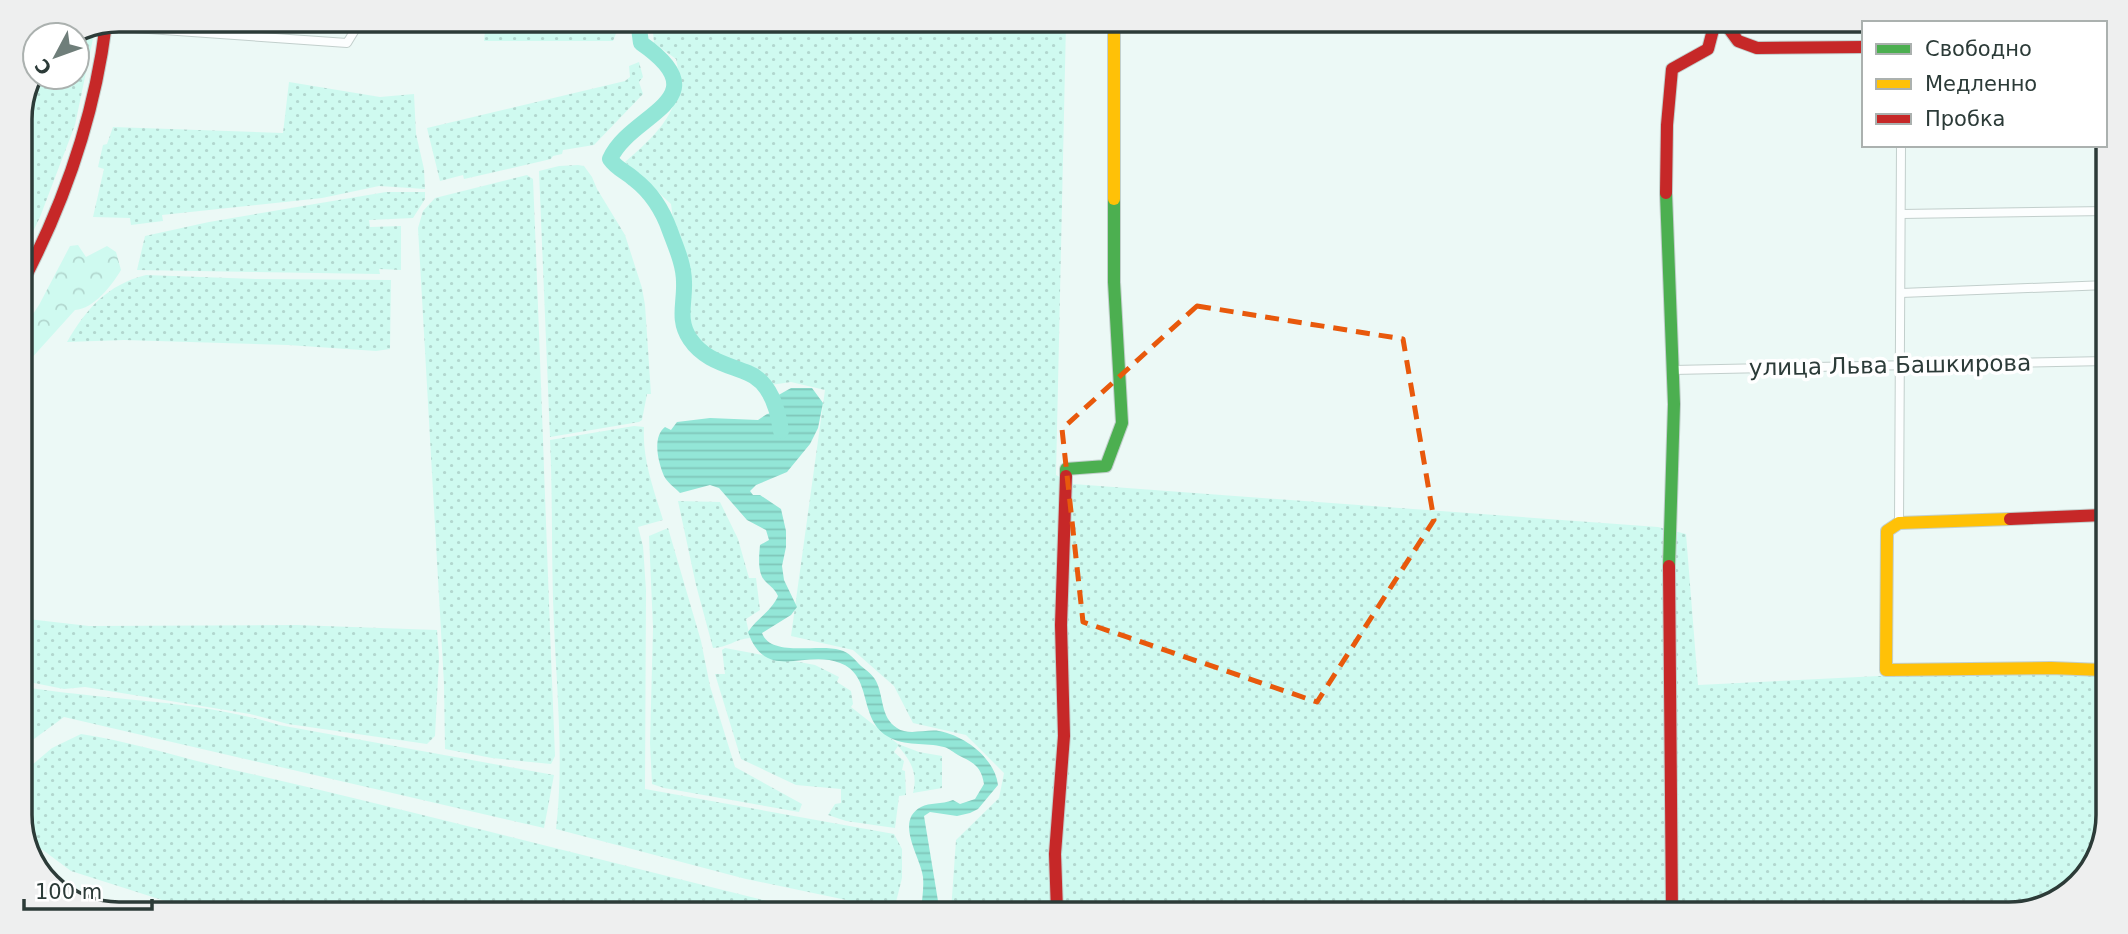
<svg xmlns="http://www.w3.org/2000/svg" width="2128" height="934" font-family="'DejaVu Sans',sans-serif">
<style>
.forest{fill:url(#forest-crowns)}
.park{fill:url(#park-dots)}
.water{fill:url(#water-rules)}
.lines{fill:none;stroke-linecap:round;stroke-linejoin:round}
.river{stroke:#93e6d7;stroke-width:16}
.street-casing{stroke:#c2cfcc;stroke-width:10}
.fast-casing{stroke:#c2cfcc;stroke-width:14}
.slow-casing{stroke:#c2cfcc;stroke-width:14}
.jam-casing{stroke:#c2cfcc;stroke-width:14}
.street{stroke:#fcfefe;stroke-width:8}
.fast{stroke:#4caf50;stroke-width:12}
.slow{stroke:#ffc107;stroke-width:12}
.jam{stroke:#c62828;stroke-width:12}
.marked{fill:none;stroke:#e8590c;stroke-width:5;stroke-dasharray:14 9;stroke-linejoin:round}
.labels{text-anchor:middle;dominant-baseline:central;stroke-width:7;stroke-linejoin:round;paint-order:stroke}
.street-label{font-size:23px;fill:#2c3b38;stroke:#fff}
.rim{fill:none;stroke:#2c3b38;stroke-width:3.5}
</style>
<defs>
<pattern id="forest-crowns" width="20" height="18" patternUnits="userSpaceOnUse" patternTransform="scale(1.75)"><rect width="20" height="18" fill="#cffaf0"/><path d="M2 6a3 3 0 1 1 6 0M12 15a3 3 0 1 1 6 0" fill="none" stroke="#b2d7cf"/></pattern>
<pattern id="park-dots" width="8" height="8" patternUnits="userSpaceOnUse" patternTransform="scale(1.75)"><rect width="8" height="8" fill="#cffaf0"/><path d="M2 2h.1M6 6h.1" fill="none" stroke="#b2d7cf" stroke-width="1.8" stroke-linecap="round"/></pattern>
<pattern id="water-rules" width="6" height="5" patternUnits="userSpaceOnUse" patternTransform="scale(1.75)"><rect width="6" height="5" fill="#93e6d7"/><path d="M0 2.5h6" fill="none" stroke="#7fc6b9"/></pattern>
</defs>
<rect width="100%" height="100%" fill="#ecf9f6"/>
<path class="forest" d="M78,245L86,257L107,246L116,252L121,270C112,285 94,309 75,310L19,372V335L39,305L70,246Z"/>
<g class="park">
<polygon points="486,21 621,21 613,41 484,41"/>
<path d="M652,21L1066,23L1056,475L1073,484L1658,527L1686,534L1698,685L1879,676L2103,671L2101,854L2064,898L2010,915L951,911L956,840L999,798L1004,773L966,735L913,723L894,686L853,650L791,636L825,390L791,382L771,385L701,346L687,325L671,204L625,162C658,134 688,105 676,59L654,43Z"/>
<polygon points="95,29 75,125 40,217 19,261 19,113 36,77 77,77 77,36"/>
<polygon points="639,62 643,77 639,82 643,94 594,145 563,150 562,154 553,156 551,159 464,179 463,175 440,181 427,128 625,81 630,77 629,66"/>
<polygon points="289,82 380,97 414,94 416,134 424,169 425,189 379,186 322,198 162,215 163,221 131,225 130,218 93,217 104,169 98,167 103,145 107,144 113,127 283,133"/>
<polygon points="578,165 584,166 592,177 597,189 625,235 642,288 645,305 651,394 647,394 642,420 639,422 550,437 539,171 559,166"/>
<path d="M527,175L533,179C541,372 547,564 555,756L551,764L492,758L445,749L444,684L418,228L423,211L435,198Z"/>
<polygon points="386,192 425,192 425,199 413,218 369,220 370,227 401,226 401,270 379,269 380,274 137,270 145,236 209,222"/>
<path d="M146,275L256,279L391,280L390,349L376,351L288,345L124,340L67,342C87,308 107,285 146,275Z"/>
<path d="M634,426L644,427C642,459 654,490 663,520L638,527L643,546L646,590L645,789L894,834L902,849V878L894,910L746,879L556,829C564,762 557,693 554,626C551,564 553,502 550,440Z"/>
<path d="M678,501L720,502L738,539L749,578H756L760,610L746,619L750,638C735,639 727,648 713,648L696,585Z"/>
<polygon points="668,528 701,641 710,686 735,767 802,804 799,812 664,788 652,784 650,743 653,628 649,536"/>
<polygon points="19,618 89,626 296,625 437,630 439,658 435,736 427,744 288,724 250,714 85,687 64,689 19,680"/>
<path d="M725,648L815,665L839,677L837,682L851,691L853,704L851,707L898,744L919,752L942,756V788L913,793C918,773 911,761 898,746L894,752L904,761L902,770L905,771L906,795L899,796L895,828L846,821L828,815L835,804L841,803V789L796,785L741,759L715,674H725L722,650Z"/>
<path d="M19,686C105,701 196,699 279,725L554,775L544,828L64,717L19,750Z"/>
<path d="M81,734C138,743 191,761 247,773C433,816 618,865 804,910L184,907L71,871L24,836L19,822V776L52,748Z"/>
</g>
<path class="water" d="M791,388H812L823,403L818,428L810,444L787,472L756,485L750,491L753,495H760L781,509L786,531V547L782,566L784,580L797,607L791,615L762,633C771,658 819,643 840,650C849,652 855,660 861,666C867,671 872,674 876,681C884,696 880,717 897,728C908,736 926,729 939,731C966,736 995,759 998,785L978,809L970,813L957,816L930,812L924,816L938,901L935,910H921C922,900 924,888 923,877C921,858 894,821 921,807C930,802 941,805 953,800L960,804L975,799L984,784C981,766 974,763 958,755C954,753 949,748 944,747C925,742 905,747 887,736C858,718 873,675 840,663C805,649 766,683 748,632C757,618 771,612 778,596C774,588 772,588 766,582C757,574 759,557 760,545L769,540L766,530L747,520L719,488L710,485L680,493C675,488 667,482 664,476C658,462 652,437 665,427L671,430L677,422L710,418L758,420L767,414L777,412L779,402L775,397Z"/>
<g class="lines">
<path class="river" d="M638,21L641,43C723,100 630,113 610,159C617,169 625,171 634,179C651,192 663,211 670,231C676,247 684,265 684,282C685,303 677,320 690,339C704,360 726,364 748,373C771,382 778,410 781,431"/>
<defs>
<g id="street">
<polyline points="106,26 347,43 361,20"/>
<polyline points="1901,214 2108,211"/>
<polyline points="1901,293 2107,285"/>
<polyline points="1673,370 2106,361"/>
<polyline points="1899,523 1901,145"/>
</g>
<g id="fast">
<polyline points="1666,193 1674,404 1669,566"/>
<polyline points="1066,476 1066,469 1106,466 1122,423 1114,282 1114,199"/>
</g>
<g id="slow">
<polyline points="1114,23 1114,199"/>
<polyline points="2010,519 1899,523 1887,531 1886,670 2051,668 2103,670"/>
</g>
<g id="jam">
<polyline points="1727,26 1738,41 1757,48 1864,47"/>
<polyline points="1666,193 1667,125 1672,69 1708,49 1714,26"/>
<path d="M19,289C64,205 94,119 106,24"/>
<polyline points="2010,519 2104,515"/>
<polyline points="1669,566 1672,913"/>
<polyline points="1057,911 1055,854 1064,736 1061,625 1066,476"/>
</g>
</defs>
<use href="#street" class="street-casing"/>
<use href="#fast" class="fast-casing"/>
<use href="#slow" class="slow-casing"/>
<use href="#jam" class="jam-casing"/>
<use href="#street" class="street"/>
<use href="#fast" class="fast"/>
<use href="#slow" class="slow"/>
<use href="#jam" class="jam"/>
</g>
<path class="marked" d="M1197,306L1403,339L1434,520L1317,702L1083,622L1062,429Z"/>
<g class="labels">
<g class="street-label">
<text transform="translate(1890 365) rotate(-1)">улица Льва Башкирова</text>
</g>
</g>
<path d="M0 0H2128V934H0ZM119 32H2009A87 87 0 0 1 2096 119V815A87 87 0 0 1 2009 902H119A87 87 0 0 1 32 815V119A87 87 0 0 1 119 32Z" fill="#eeefef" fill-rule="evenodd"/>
<path class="rim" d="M119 32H2009A87 87 0 0 1 2096 119V815A87 87 0 0 1 2009 902H119A87 87 0 0 1 32 815V119A87 87 0 0 1 119 32Z"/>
<rect x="1862" y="21" width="245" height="126" fill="#ffffff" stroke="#abb1af" stroke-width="2"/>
<rect x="1876" y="44" width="35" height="10" fill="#4caf50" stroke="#abb1af" stroke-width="2"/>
<text x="1925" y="56" font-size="21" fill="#2c3b38">Свободно</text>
<rect x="1876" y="79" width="35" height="10" fill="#ffc107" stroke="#abb1af" stroke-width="2"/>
<text x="1925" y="91" font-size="21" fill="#2c3b38">Медленно</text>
<rect x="1876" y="114" width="35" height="10" fill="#c62828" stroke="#abb1af" stroke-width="2"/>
<text x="1925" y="126" font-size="21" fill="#2c3b38">Пробка</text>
<g transform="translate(56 56) rotate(229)"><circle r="33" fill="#ffffff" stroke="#abb1af" stroke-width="2"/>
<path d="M0-5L12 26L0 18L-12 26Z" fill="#6f7e7a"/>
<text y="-10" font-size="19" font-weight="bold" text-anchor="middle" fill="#2c3b38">С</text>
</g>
<path d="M24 899v10h128v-10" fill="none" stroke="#2c3b38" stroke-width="3.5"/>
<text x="35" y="899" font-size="21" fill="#2c3b38" stroke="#ffffff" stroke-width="5" paint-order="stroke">100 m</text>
</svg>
